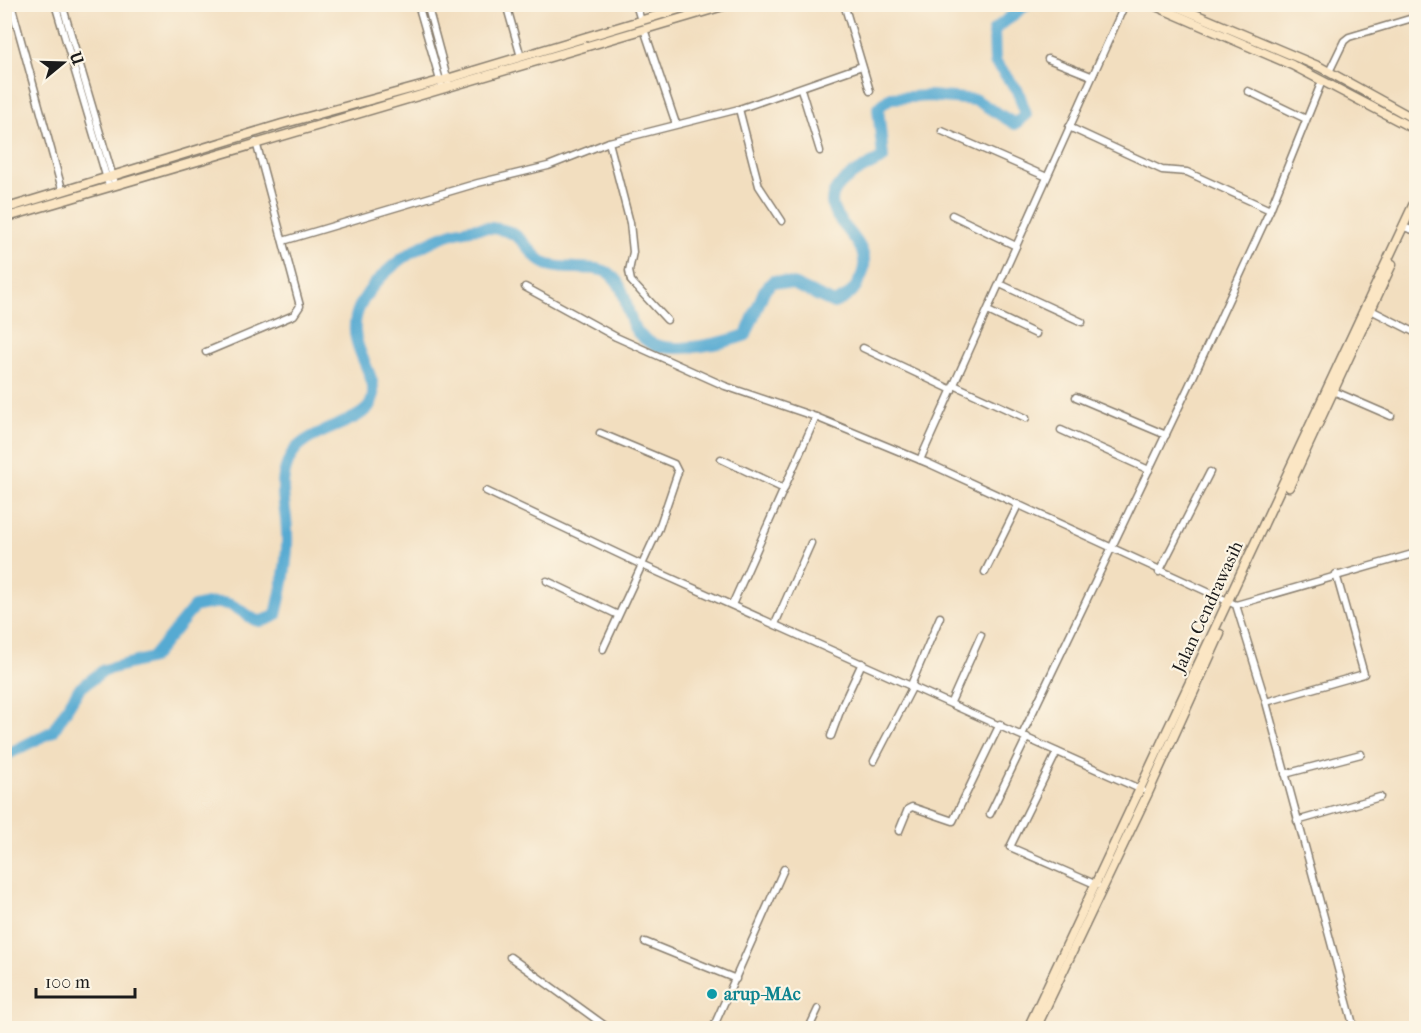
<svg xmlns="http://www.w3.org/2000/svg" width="1421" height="1033" font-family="'IM FELL French Canon',serif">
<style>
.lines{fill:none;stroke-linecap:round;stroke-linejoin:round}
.river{stroke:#56aad2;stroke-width:12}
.street-casing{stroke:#877d6e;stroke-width:9}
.secondary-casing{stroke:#877d6e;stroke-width:11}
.street{stroke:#fff;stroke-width:6}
.secondary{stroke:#fbe6c4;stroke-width:8}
.culture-dot{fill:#0f9aa8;stroke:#fcf5e5;stroke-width:2}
.labels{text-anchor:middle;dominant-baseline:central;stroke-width:4.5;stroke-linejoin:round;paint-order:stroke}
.street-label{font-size:18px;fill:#1c1c1c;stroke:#fcf5e5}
.culture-label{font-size:18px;font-weight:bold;fill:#0d838f;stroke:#fcf5e5;text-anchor:start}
</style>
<rect width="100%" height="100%" fill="#fcf5e5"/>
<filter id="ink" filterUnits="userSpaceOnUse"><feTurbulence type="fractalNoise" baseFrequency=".0167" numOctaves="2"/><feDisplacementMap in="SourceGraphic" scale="12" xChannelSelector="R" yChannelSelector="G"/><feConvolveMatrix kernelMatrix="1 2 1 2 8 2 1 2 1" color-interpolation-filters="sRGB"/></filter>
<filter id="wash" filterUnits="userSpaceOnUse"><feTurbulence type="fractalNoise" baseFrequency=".008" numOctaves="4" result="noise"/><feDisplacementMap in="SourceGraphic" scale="24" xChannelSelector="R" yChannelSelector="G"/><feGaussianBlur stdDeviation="1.35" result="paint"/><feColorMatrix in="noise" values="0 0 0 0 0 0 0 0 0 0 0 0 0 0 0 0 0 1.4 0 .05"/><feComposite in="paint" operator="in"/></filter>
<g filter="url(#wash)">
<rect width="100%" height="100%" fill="#f2debf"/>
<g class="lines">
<path class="river" d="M4,756L53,731L79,689L104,670L152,658L194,607C206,604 222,600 233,606C253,615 252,629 276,615C282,589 288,561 287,534C287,505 275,485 292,454C305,430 363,423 371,403C383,374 342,347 359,308C380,262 456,215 507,231C525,237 532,259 548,265C566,271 598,264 610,274C635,295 619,328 653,344C675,354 724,343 746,335L764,291L773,281L793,284L834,303C846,298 852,294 858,283C884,240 820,223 834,193C842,177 868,166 883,158L878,108L890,98L930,96L976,100L1015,124L1026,115L1018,91L995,62L994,30L1027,4"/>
</g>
</g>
<g filter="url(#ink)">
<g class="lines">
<defs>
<g id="street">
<polyline points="11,4 62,189"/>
<polyline points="55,4 109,186"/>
<polyline points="62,4 115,184"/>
<polyline points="418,4 441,84"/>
<polyline points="427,4 448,82"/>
<polyline points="506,4 521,57"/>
<polyline points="636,4 641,21"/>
<polyline points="844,4 870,91"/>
<polyline points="644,29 676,124"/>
<polyline points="1048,59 1091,76"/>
<polyline points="1329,72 1344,41 1349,37 1416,17"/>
<polyline points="801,89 820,151"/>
<polyline points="1248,91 1306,119"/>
<polyline points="739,109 759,186 782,221"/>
<polyline points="1069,127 1162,170 1187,172 1270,210"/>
<polyline points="942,131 1047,177"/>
<polyline points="609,142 630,223 633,252 629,271 631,281 667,320"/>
<polyline points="952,215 1016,246"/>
<polyline points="1403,227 1416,231"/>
<polyline points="283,241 478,183 548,166 609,142 739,109 862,66"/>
<polyline points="1000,284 1082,322"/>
<polyline points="525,287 616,337 725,386 816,417 930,464 1236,605 1266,702 1354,1028"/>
<polyline points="1371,310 1416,333"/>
<polyline points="988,311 1036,334"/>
<polyline points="863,348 952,390"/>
<polyline points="206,352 294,315 300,306 256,142"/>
<polyline points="954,385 1026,418"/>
<polyline points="1331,390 1391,416"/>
<polyline points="1076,397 1166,435"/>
<polyline points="1061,430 1149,470"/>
<polyline points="600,433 674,464 678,472 659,528 603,649"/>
<polyline points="721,459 784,489"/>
<polyline points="920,460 1125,4"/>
<polyline points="486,491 642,565 1142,790"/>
<polyline points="985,572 1018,505"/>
<polyline points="1159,572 1210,472"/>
<polyline points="547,581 618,615"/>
<polyline points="732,605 816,417"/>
<polyline points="1236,605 1416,553"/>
<polyline points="775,624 811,543"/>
<polyline points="911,685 940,617"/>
<polyline points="951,702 981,635"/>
<polyline points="1266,702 1364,674 1336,574"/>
<polyline points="1022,735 1188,388 1270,210 1322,81"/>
<polyline points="831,736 842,706 862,663"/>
<polyline points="1057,752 1010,847 1097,885"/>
<polyline points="874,761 913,686"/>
<polyline points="1285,774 1361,754"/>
<polyline points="990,814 1027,737"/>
<polyline points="1297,821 1380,797"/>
<polyline points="899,831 908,809 912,807 953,821 1000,724"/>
<polyline points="645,942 736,979"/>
<polyline points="510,957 608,1028"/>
<polyline points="713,1028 784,869"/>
<polyline points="809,1028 818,1009"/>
</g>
<g id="secondary">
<polyline points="1151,4 1292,65 1416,130"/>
<polyline points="1171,4 1320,67 1416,120"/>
<polyline points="4,209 282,124 447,79 696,4"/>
<polyline points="4,218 730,4"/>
<polyline points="1289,487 1392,264"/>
<polyline points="1028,1028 1416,199"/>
<polyline points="1036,1028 1148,793 1220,634"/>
</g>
</defs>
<use href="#street" class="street-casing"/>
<use href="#secondary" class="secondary-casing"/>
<use href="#street" class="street"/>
<use href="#secondary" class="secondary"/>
</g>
</g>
<circle class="culture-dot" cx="712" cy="994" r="6"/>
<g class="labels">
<g class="street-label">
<text transform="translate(1208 607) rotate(-65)">Jalan Cendrawasih</text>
</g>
<g class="culture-label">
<text x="724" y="994">arup-MAc</text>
</g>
</g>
<rect width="1421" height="1033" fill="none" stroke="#fcf5e5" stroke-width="24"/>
<g transform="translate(63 63) rotate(71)" stroke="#fcf5e5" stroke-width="4.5" paint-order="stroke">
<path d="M0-4.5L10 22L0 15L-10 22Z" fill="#1c1c1c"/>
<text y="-9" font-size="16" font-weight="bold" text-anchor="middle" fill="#1c1c1c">U</text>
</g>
<path d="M36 988v9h99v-9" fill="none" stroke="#1c1c1c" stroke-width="3"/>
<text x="45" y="988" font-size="18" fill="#1c1c1c" stroke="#fcf5e5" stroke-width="4.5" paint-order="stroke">100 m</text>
</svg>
